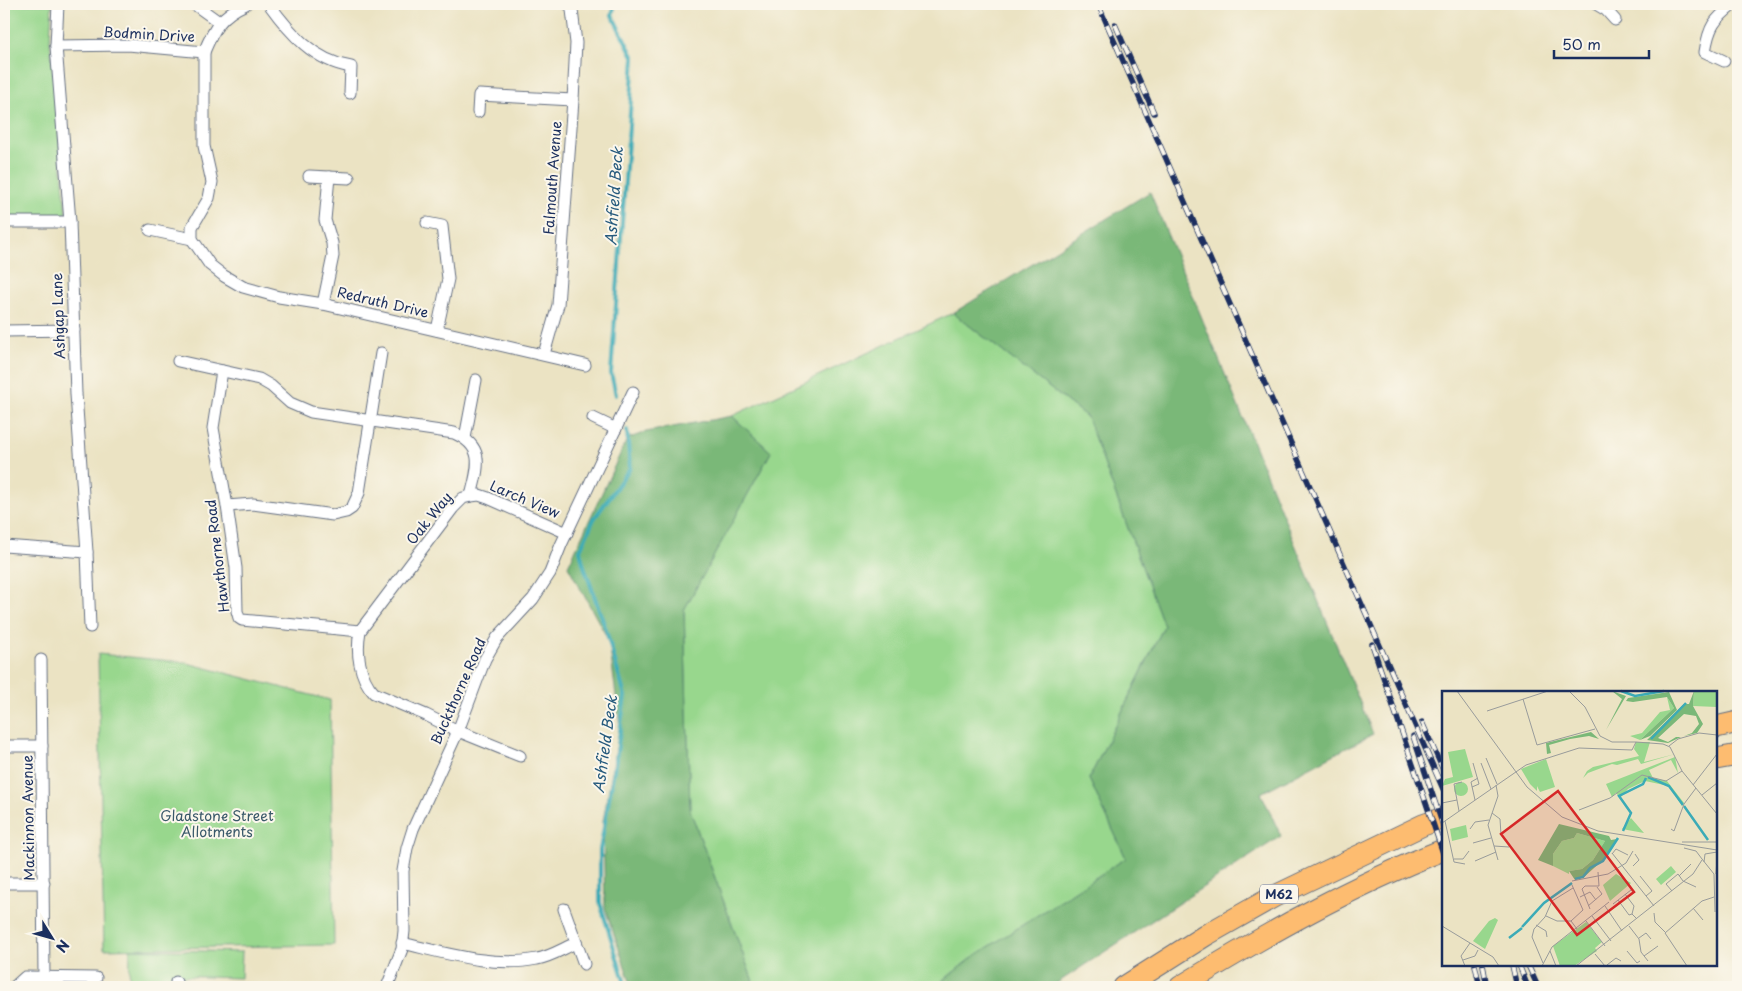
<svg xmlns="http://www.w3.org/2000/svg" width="1742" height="991" font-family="'Playpen Sans',sans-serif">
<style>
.green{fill:#98d78d;stroke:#5a8376}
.forest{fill:#7ab878;stroke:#4a746b}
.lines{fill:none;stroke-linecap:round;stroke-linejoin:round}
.stream{stroke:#3babb7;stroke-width:4}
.minor-casing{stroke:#646e81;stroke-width:13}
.motorway-casing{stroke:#646e81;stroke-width:23}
.minor{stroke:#fff;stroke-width:11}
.motorway{stroke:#fdbc6f;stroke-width:21}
.rail-casing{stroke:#1b2f5e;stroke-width:5.5}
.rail{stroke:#fbf7ec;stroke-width:4;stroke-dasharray:11;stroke-linecap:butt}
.labels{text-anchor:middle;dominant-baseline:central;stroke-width:4;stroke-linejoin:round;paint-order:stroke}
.shield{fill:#fbf7ec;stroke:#5e6b89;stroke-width:1}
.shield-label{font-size:12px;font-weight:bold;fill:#1b2f5e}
.street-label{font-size:14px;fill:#1b2f5e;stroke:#fbf7ec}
.park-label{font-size:14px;fill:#3a596a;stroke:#fbf7ec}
.water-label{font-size:15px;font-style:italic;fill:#265a7d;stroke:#fbf7ec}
.inset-river{fill:none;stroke:#3babb7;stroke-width:2.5}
.inset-road{fill:none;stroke:#989b9b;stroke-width:1}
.view{fill:#d62828;fill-opacity:0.15;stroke:#d62828;stroke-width:2.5}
.inset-edge{fill:none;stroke:#1b2f5e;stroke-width:2.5}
</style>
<rect width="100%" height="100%" fill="#fbf7ec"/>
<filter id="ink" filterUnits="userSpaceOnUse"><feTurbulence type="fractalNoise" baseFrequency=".02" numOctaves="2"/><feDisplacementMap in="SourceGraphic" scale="10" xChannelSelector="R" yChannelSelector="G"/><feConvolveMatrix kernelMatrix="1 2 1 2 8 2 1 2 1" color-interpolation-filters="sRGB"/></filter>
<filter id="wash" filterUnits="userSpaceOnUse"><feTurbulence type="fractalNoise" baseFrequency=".0096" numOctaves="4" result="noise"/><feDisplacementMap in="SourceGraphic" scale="20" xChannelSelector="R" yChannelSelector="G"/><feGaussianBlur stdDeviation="1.12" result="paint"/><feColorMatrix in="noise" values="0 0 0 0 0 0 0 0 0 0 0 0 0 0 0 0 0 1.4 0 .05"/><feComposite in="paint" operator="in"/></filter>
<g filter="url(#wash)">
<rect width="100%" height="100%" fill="#ebe3c3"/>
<g class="green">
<polygon points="4,4 52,4 50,41 66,213 61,217 4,219"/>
<polygon points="953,313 1087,417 1164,626 1089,779 1126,858 970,959 935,987 755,987 690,810 684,610 771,452 732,416"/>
<polygon points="98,654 183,662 330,700 334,945 104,949"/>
<polygon points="130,949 242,952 241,978 168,976 167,987 129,987"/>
</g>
<g class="forest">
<polygon points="1150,192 1373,734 1261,793 1281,836 1051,987 935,987 970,959 1126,858 1089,779 1164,626 1087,417 953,313"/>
<polygon points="732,416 771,452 684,610 690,810 755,987 632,987 605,908 603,821 620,727 609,641 568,566 627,439 646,432"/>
</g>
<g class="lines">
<g class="stream">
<polyline points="615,4 612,15 634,58 611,373 616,395"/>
<polyline points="626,987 600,903 600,850 616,759 625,696 605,627 583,563 580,550 594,519 630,468 627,430"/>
</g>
</g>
</g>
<g filter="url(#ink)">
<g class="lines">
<defs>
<g id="minor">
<polyline points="58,4 56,46 70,222 76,394 87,552 90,627"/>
<polyline points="194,4 219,22"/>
<path d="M269,4C290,33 314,61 351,67L350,93"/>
<polyline points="1596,4 1606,10 1615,20"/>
<path d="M56,46L128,45L204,52C214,28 221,15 246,4"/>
<polyline points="204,52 204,146 212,182 209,198 192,227 192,239 210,265 224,276 243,287 279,297 323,304 585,365"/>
<path d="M1724,61L1705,52C1709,26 1714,20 1734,4"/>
<polyline points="478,112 479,95 573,100"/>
<polyline points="309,176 349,178"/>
<polyline points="4,222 70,222"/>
<polyline points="427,223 442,226 448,279 437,330"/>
<polyline points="150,230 192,239"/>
<polyline points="323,304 333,256 332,243 325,220 329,177"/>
<polyline points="4,331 74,330"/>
<polyline points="544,354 558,305 573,100 576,43 572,10 569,4"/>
<path d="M178,361L259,379L271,386L290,403L311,412L454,433C486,447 478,467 471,496"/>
<polyline points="222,371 213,428 227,506 236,568 237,611 239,618 242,620 360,631"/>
<polyline points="593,418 616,429"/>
<polyline points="465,438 476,380"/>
<polyline points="227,506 253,504 333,515 346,512 352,508 359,493 381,353"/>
<polyline points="4,546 87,552"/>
<polyline points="41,660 44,977"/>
<polyline points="4,746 42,746"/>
<path d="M520,756L458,731L426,715L374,693C359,677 356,652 360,631L453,508L463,498L471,496L479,495L488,498L567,533"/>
<polyline points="4,883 44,883"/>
<polyline points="564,909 584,964"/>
<path d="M402,943C446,953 492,968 537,959C550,957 564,948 576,943"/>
<polyline points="176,982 176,987"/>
<polyline points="14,987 25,977 96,978"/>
<polyline points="387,987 402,949 404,931 403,871 407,848 413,829 458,731 485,659 497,638 533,599 550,573 561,545 633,392"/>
</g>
<g id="motorway">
<polyline points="1716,727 1738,722"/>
<polyline points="1716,759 1738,755"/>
<polyline points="1124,987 1206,935 1273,897 1423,825 1443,818"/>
<path d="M1180,987C1265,935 1351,886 1443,850"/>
</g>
</defs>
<use href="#minor" class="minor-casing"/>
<use href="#motorway" class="motorway-casing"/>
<use href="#minor" class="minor"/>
<use href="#motorway" class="motorway"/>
<defs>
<g id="rail">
<polyline points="1098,4 1443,789"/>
<polyline points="1115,24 1154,113"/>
<polyline points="1372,644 1443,853"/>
<polyline points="1422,722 1443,770"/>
<polyline points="1413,736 1443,826"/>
<polyline points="1475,965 1480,987"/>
<polyline points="1483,965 1487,987"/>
<polyline points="1512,965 1517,987"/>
<polyline points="1519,965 1528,987"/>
<polyline points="1528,965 1538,987"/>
</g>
</defs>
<use href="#rail" class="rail-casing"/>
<use href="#rail" class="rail"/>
</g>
</g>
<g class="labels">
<rect class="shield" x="1260" y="884.5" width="38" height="19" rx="4"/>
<g class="shield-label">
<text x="1279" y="894">M62</text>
</g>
<g class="street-label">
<text transform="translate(149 34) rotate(3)">Bodmin Drive</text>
<text transform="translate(552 178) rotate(-86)">Falmouth Avenue</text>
<text transform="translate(383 302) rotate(13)">Redruth Drive</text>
<text transform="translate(58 316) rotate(-92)">Ashgap Lane</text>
<text transform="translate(525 499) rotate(23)">Larch View</text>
<text transform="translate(429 518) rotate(-51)">Oak Way</text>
<text transform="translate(217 556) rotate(-97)">Hawthorne Road</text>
<text transform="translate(458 691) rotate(-66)">Buckthorne Road</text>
<text transform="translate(28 818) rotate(-91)">Mackinnon Avenue</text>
</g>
<g class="park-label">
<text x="217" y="815">Gladstone Street<tspan x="217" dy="16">Allotments</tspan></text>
</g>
<g class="water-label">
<text transform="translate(613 196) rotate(-86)">Ashfield Beck</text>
<text transform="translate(604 744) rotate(-82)">Ashfield Beck</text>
</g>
</g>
<g transform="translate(1442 691)">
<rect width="275" height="275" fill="#ebe3c3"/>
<path d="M252,0H275V16L251,15ZM225,6L232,17L198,49L188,45L200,42L218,21L228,19ZM194,51H208L202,71L233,63L199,73L196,68L175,74L170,73L146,82L141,87L145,80L151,76L197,65L192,58ZM23,58L31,86L0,95L3,88L11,86L6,61ZM233,66L236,82L229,69L207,79L211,87L225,90L242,112L240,115L227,95L203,90L186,98L178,107L174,102L170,106L164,93ZM104,68L113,96L98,101L95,95V100L106,111L88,93L79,78ZM12 98a7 7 0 1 1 14 0a7 7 0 1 1-14 0ZM189,127L202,142L180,138ZM24,134L26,146L10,150L8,138ZM135,142L163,150L151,169L140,178L127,180V183L111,175V163L120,150L132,147ZM229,175L234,181L219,194L214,188ZM174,183L189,192L168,210L161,194ZM53,227L56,229L43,258L31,250L47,230ZM144,231L160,251L153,257L155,260L132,275H118L111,255Z" fill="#98d78d"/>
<path d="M170,0L184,5L164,39L180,8ZM252,0L251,15L261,33L255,42L242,45L250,42L257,33L254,25L242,23L216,47L226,51L234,46H239L226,52L205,49L242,13H247ZM227,1L235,19L208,45L198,49L232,17L225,6L191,11L184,10L186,7ZM149,41L157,48L147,45L128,48L107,54L109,62L105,63L104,52ZM117,133L167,145L169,149L175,148L161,169L142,186L133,189L127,180L140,178L151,169L163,150L135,142L132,147L120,150L111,163V175L96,169Z" fill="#7ab878"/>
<path class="inset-river" d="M179,0L193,5L222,0M209,48L244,12M206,86L227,95L241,114M242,115L266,149M181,140L189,122L177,105L201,93L204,87M133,188L141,186L148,177L161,170L176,147M80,236L102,212L130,192M67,247L80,237"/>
<path class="inset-road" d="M15,0L85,96L120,126L156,140L275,159M127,0L143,16L158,45L170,51H194M81,8L95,54L153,38M45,20L106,0M227,55L236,48L257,42L275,44M44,67L55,93M39,72L49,98M54,94L56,105L46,134L56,169M251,94L275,63M30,96L37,93L31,72M260,104L275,92M33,109L29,91L36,87M0,112L15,109M137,119L168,107L200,84L224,90L240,80M17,120L12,93L20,91M50,122L58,128L59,144M3,130L12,171L23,173M0,132L84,74L137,57L190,59L194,51L221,53L228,56L240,80L275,123M28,138L33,131L47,129M229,138L232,140L242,113L254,97M240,151H275M31,152L49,147M52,155L67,156M242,157L254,160L260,168M170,162L212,215M170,163L174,158L186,164M12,168H21L27,160M260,168L272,183L273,221M33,170L54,161M262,171L263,163L275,161M191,175L197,169L193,163M274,183L275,167M198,185L210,200L204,205M237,185L249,173M130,190L166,183L184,172L191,160M143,195H157L156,181M143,195L140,198L148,218M230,200L224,193L236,183L241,190L254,196M183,203L192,215L190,223L195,228M138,206L148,201L154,209M176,209L187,224L190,223M171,213L189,199M146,215L160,203L155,196M163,215L180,240M251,217L261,229M212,222L213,231L223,241M104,225L115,230H129L135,238M150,225L169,250M129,230L141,219L130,194M144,230L163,255M94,234L104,240L105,246M0,235L51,266L57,275M187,235L197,248L199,261L206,270M197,247L204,242L209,248M108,260L114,275M185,260L195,272L198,270M153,263L163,275M202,265L216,255M21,269L33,265L36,259M101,272L90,246L92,238L103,226L110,210L131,197M165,274L174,267L179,270M23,275L19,265L28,252M100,275L110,256L167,211M134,275L251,183L260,169M245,275L223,242L260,210L272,206"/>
<path class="view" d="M116,100L192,201L135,244L59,143Z"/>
<rect width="275" height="275" class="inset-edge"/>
</g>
<rect width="1742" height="991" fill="none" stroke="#fbf7ec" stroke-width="20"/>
<g transform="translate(52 938) rotate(127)" stroke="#fbf7ec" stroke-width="4" paint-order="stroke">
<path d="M0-4L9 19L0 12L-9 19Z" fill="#1b2f5e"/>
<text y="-8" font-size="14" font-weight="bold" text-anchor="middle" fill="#1b2f5e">N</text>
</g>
<path d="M1554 50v8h95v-8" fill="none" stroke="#1b2f5e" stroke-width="2.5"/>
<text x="1562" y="50" font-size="15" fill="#1b2f5e" stroke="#fbf7ec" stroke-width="4" paint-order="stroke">50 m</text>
</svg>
